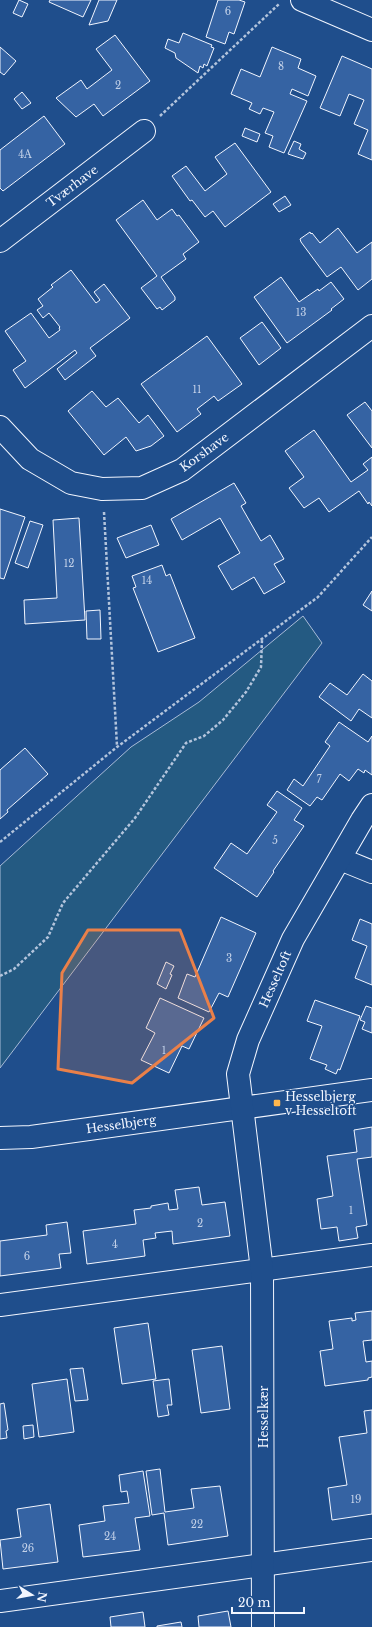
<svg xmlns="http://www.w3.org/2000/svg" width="372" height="1627" font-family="'Libre Baskerville',serif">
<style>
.green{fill:#245a82;stroke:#a8bbd7}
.building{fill:#3563a3;stroke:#f2f6ff}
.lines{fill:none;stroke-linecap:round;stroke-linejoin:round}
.minor-casing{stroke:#f2f6ff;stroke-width:24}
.path{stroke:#b3c4dc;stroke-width:2.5;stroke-dasharray:3 2;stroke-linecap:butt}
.minor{stroke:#1f4e8c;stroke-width:22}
.marked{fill:#ea8049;fill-opacity:0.2;stroke:#ea8049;stroke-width:3;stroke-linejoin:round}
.poi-dot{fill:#ffb74d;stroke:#1f4e8c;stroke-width:1.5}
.labels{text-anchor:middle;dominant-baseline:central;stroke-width:3;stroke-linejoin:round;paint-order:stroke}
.number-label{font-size:10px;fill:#c3d1e8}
.street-label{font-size:12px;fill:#f2f6ff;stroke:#1f4e8c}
.poi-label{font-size:12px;fill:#f2f6ff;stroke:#1f4e8c;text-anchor:start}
</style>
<rect width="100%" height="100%" fill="#1f4e8c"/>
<polygon class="green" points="303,616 322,643 0,1068 0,866 131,747 199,702"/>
<g class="building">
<polygon points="19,0 28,4 22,17 13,13"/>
<polygon points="50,0 91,0 83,17 49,2"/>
<polygon points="99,0 117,0 108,21 89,25"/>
<polygon points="218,0 239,0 245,2 234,34 229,32 225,44 206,37"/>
<polygon points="183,33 212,45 211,47 214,48 207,66 204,64 203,68 200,66 198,73 176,58 175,53 165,48 168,39 179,43"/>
<polygon points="115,35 150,81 103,116 94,104 76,117 56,98 81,80 87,89 112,70 96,49"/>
<polygon points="0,47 16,61 4,75 0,72"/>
<polygon points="272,47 301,59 298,68 316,76 308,96 292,89 290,94 307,101 284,153 269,147 273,136 265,133 274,112 263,108 260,114 249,109 252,103 231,94 241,69 260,77"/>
<polygon points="342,56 372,69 372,160 358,154 368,130 354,124 364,100 349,94 340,116 320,108"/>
<polygon points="22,92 31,103 22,109 14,99"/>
<polygon points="44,116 65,144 3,191 0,188 0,150"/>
<polygon points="245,128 260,134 257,142 242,136"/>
<polygon points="294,141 301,144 299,149 306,153 303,159 288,154"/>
<polygon points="235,143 271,192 225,227 213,211 205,217 192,200 190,201 172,176 186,166 205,191 227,174 215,157"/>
<polygon points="285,196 291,205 279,212 273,204"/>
<polygon points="143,200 157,220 172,209 177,216 179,215 199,242 183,254 186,259 161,277 175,297 175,300 162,310 160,307 157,309 141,288 157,276 116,220"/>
<polygon points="338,228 357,253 372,242 372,279 358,290 341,267 327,277 301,242 300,239 310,232 311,234 312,233 320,243"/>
<polygon points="71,270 96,303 100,300 94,292 104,284 130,318 90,348 96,356 65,380 57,369 77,353 75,350 25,388 13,370 26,361 5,331 31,313 49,338 60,330 59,328 60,327 49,313 43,318 37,310 43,306 38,299 53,287 51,285"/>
<polygon points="281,277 299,302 318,289 319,291 331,282 344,299 331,309 332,310 287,343 254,297"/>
<polygon points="262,322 281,348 259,365 240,338"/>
<polygon points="207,336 242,384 218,401 214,396 197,409 201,414 177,432 141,384"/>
<polygon points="92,391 106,407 118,398 139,423 148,415 164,436 151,446 136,451 126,437 104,455 68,411"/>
<polygon points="365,402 372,411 372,448 347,415"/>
<polygon points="314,430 351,482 368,470 363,464 372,457 372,506 369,502 368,504 359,491 329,512 319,498 304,508 289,488 304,477 285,451"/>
<polygon points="234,483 246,503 241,506 261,541 270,535 284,559 274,564 285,582 264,594 254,577 232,590 218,566 240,553 220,518 182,540 171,519"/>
<polygon points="0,509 25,517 4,579 0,578"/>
<polygon points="79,518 85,620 25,624 24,600 57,598 53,520"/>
<polygon points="30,521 43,525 28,568 15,563"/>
<polygon points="151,525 159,545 126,558 117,538"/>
<polygon points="162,565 166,576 170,574 195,638 158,652 133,588 136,587 132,576"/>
<polygon points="372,591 372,611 363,605"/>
<polygon points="100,610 101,639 87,639 86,611"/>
<polygon points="363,674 372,681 372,718 359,709 351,721 319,697 330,683 347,695"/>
<polygon points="339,722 368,742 372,736 372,775 365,770 364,773 358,769 349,781 340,774 322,800 317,797 310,806 287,790 294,779 303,786 330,746 325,742"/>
<polygon points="25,748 48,774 7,810 8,812 0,819 0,770"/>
<polygon points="277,791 302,808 294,820 304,826 273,871 274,872 257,897 214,868 231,843 247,854 277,812 267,805"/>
<polygon points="221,917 256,933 228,997 219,993 209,1012 178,998 187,974 195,977"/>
<polygon points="360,919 372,924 372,985 355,978 367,946 352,940"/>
<polygon points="166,962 174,966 170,974 172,975 166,989 157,984"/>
<polygon points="160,998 204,1018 189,1049 182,1046 169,1073 141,1060 155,1033 146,1028"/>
<polygon points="315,1000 360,1016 340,1070 338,1069 336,1074 325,1069 327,1065 310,1059 322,1026 307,1021"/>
<polygon points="366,1006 372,1008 372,1033 362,1029 365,1022 360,1020"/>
<polygon points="372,1127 372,1157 357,1159 367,1225 356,1227 358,1238 339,1241 337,1227 321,1229 317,1199 333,1196 327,1156 357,1152 354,1130"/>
<polygon points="199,1187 202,1205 225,1202 230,1236 173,1244 172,1231 155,1233 156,1238 143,1240 145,1256 87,1264 83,1231 136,1224 134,1210 151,1208 151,1206 168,1203 169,1210 178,1209 175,1190"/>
<polygon points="67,1222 71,1253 59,1254 61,1268 0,1276 0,1241 47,1235 46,1225"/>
<polygon points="372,1311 372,1340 363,1341 366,1362 372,1361 372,1377 368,1378 368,1380 325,1386 320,1351 333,1349 329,1321 352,1318 352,1321 356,1320 355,1313"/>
<polygon points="148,1323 156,1379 122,1384 114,1328"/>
<polygon points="222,1346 230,1409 201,1413 192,1350"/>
<polygon points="83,1368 88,1400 75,1401 70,1369"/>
<polygon points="67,1379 74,1432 39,1437 32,1384"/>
<polygon points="169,1379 172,1405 167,1405 169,1415 158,1417 153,1381"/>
<polygon points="4,1403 8,1430 6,1431 7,1438 0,1439 0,1404"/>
<polygon points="372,1410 372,1514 332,1520 328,1488 347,1485 339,1437 367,1433 364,1411"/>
<polygon points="33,1425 34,1437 24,1439 23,1426"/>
<polygon points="160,1469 165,1512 194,1508 191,1489 220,1486 228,1536 168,1545 164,1513 152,1515 146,1471"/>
<polygon points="143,1471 150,1516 135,1518 140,1550 83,1557 79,1525 105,1521 103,1506 129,1503 127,1491 121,1492 119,1475"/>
<polygon points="50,1504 58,1562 3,1569 0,1540 21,1537 17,1509"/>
<polygon points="228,1611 231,1627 199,1627 198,1616"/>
<polygon points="143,1612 145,1627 111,1627 110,1617"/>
<polygon points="181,1622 182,1627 157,1627 157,1626"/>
</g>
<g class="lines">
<defs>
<g id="minor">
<polyline points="302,0 372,30"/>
<polyline points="0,241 144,131"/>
<polyline points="0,427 30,459 71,483 102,489 142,488 182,470 372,326"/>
<polyline points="340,859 372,872"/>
<polyline points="0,1138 31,1137 372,1090"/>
<polyline points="0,1305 372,1255"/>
<polyline points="0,1601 372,1550"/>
<polyline points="263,1627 262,1270 238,1074 248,1040 293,939 362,820 372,805"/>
</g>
</defs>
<use href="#minor" class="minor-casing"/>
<g class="path">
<polyline points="160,116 279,4"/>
<polyline points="104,512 117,746"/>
<polyline points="0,842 117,747 318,597 372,537"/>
<polyline points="0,976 14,969 48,937 63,903 135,818 186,743 204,736 223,720 246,692 261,667 262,639"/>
</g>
<use href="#minor" class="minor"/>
</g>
<path class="marked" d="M88,930H180L214,1018L132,1083L58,1069L62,973Z"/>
<rect class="poi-dot" x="273" y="1099" width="8" height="8" rx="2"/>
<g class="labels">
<g class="number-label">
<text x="228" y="11">6</text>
<text x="281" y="66">8</text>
<text x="118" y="85">2</text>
<text x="25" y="154">4A</text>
<text x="301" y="312">13</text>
<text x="197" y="389">11</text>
<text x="69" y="563">12</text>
<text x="147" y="580">14</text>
<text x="319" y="779">7</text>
<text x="275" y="840">5</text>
<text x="229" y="958">3</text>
<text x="164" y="1050">1</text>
<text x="351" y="1210">1</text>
<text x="200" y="1223">2</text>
<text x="115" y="1244">4</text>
<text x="27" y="1256">6</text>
<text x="356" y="1499">19</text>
<text x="197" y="1524">22</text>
<text x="110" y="1536">24</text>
<text x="28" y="1548">26</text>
</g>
<g class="street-label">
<text transform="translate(72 186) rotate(-37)">Tværhave</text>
<text transform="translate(204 452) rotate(-36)">Korshave</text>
<text transform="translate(275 979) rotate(-66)">Hesseltoft</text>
<text transform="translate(121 1124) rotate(-8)">Hesselbjerg</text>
<text transform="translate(263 1417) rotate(-90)">Hesselkær</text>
</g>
<g class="poi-label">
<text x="285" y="1096">Hesselbjerg<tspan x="285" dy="14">v Hesseltoft</tspan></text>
</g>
</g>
<g transform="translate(32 1595) rotate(101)" stroke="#1f4e8c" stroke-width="3" paint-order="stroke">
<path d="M0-3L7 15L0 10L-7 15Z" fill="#f2f6ff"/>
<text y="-6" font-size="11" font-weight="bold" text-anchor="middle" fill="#f2f6ff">N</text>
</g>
<path d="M232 1607v6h72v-6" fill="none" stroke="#f2f6ff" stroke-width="2"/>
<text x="238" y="1607" font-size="12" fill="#f2f6ff" stroke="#1f4e8c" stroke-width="3" paint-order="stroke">20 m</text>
</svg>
